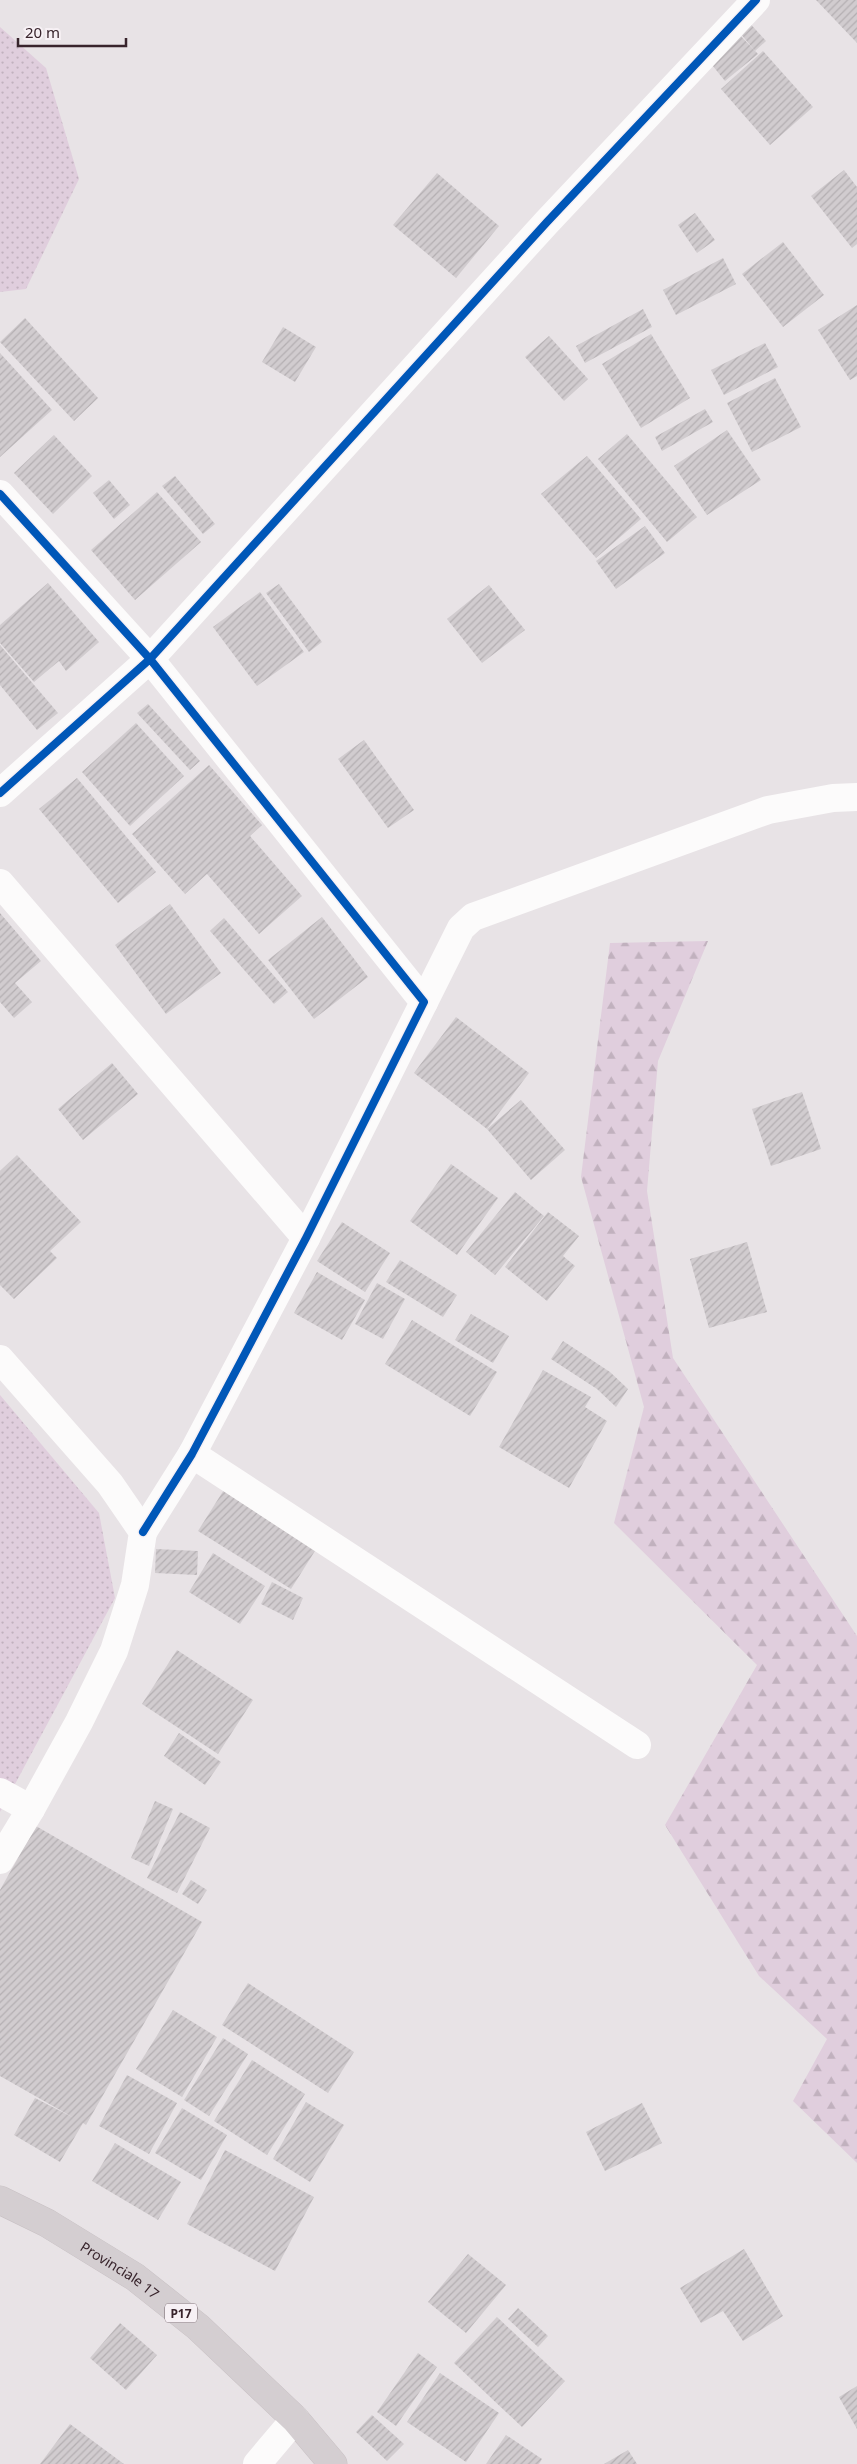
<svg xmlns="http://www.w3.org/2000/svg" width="857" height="2464" font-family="'Noto Sans',sans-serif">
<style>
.grass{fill:url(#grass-dots)}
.forest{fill:url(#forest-firs)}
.building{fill:url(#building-hatch)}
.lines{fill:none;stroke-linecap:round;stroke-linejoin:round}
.major-casing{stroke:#c8c1c4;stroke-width:29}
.minor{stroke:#fcfbfb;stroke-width:28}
.major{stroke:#d4ced1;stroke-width:28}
.cycleway-casing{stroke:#f7f1f5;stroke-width:11}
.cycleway{stroke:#0057b8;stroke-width:8}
.labels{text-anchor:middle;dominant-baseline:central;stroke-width:4.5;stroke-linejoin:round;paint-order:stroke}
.shield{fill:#f7f1f5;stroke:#716268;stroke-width:1}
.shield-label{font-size:12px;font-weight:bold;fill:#38242c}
.street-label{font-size:14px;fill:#38242c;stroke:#f7f1f5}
</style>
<defs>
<pattern id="grass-dots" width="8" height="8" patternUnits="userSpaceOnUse" patternTransform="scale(1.25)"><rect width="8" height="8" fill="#e0cedd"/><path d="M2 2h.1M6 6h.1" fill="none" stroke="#c1b1be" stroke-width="1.8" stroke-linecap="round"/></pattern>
<pattern id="forest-firs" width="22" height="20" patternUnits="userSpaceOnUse" patternTransform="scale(1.25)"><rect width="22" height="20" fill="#e0cedd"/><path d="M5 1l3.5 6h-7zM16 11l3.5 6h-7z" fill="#c1b1be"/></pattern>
<pattern id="building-hatch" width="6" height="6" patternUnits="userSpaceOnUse" patternTransform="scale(1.25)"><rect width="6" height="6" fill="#d1cccf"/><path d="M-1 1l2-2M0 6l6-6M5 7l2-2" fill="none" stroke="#b4afb2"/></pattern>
</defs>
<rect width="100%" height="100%" fill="#e8e3e6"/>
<g class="grass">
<polygon points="0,27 46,68 79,179 26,289 0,292"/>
<polygon points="0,1395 99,1513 115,1598 0,1812"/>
</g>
<polygon class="forest" points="708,941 658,1061 647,1191 673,1358 857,1636 857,2163 793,2101 827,2039 759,1976 665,1825 757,1665 614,1523 644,1407 581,1177 610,943"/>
<g class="building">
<polygon points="816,0 857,0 857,43"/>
<polygon points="745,18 766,41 755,51 735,27"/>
<polygon points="738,33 758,54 725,81 708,60"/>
<polygon points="763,51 813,107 770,145 721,89"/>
<polygon points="844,170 857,187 857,244 852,248 811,196"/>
<polygon points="437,173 499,226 456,278 393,225"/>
<polygon points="695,213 715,240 697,253 678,225"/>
<polygon points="783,242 824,295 783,327 742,274"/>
<polygon points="723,258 736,284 676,315 663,290"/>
<polygon points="857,305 857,376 850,380 818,330"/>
<polygon points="643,309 652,327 585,363 576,346"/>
<polygon points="25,318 98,398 74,421 0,342"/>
<polygon points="283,327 316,347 295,382 262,362"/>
<polygon points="651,334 690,398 641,428 602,364"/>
<polygon points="549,336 588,379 564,401 525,357"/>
<polygon points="765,343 778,367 724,395 711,370"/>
<polygon points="0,353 52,410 0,457"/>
<polygon points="775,378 801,427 752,452 727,403"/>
<polygon points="705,409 713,422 662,451 655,437"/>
<polygon points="727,430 761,480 707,515 674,466"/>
<polygon points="627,434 697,517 667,542 598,459"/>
<polygon points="54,435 92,476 53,514 14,473"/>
<polygon points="587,456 641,519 596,558 541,494"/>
<polygon points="175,476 215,524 203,534 162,486"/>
<polygon points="109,480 130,505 114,519 93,493"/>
<polygon points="157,492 201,542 135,600 91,550"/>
<polygon points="645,526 665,553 616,589 596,561"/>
<polygon points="48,583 99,642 66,671 59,661 34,682 0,643 0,625"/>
<polygon points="279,584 322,642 309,652 266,593"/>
<polygon points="489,585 525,630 482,663 447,619"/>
<polygon points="260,592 304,652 257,686 213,627"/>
<polygon points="0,645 58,713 37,730 0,685"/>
<polygon points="148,704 200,761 190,770 137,713"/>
<polygon points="136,723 184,776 130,826 82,772"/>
<polygon points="364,740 414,810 388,828 338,759"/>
<polygon points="209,765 262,825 250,836 302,896 259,934 207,874 185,894 132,834"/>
<polygon points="77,778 156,872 118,903 39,809"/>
<polygon points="170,904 221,973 166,1014 115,945"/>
<polygon points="0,913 41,961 15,983 32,1002 14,1018 0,1002"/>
<polygon points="322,917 368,977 314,1019 268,960"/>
<polygon points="224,918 288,992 274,1004 210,931"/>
<polygon points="456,1017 529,1073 487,1129 414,1073"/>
<polygon points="112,1063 138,1094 83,1140 58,1109"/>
<polygon points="802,1092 821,1149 771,1166 752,1109"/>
<polygon points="521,1100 565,1150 531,1180 487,1129"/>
<polygon points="17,1155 81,1222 50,1251 57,1258 14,1299 0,1285 0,1171"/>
<polygon points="451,1164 498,1198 457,1255 410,1221"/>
<polygon points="515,1192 544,1216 495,1275 466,1252"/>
<polygon points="548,1212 579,1236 563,1256 575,1266 547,1301 505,1267"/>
<polygon points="342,1222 390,1253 365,1292 317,1261"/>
<polygon points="747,1242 767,1312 709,1328 690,1259"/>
<polygon points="400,1260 457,1295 443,1317 386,1282"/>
<polygon points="317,1272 365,1300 342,1340 294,1313"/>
<polygon points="377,1283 405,1299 383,1339 355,1324"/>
<polygon points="471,1314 509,1336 493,1363 455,1340"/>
<polygon points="412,1320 497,1372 470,1416 385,1364"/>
<polygon points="563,1341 610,1372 628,1389 616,1407 597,1389 551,1359"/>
<polygon points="543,1370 591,1397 585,1407 607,1421 569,1488 499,1447"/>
<polygon points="227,1485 320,1543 291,1589 198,1531"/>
<polygon points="156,1549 198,1551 197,1575 155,1573"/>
<polygon points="213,1553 265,1586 240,1624 189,1592"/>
<polygon points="272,1582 303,1598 293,1620 261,1604"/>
<polygon points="177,1650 253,1700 218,1754 142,1704"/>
<polygon points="179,1733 221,1762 205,1785 164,1756"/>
<polygon points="155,1801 173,1809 149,1866 131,1858"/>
<polygon points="180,1812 210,1828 177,1893 147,1878"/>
<polygon points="36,1826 202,1922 86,2125 83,2123 60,2162 14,2135 35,2098 74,2118 0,2076 0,1890"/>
<polygon points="191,1880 207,1890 198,1904 182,1894"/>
<polygon points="248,1983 354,2052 328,2093 222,2025"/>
<polygon points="173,2010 217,2037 182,2097 136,2069"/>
<polygon points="223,2038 248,2054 209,2116 184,2100"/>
<polygon points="252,2060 305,2094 267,2155 214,2121"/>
<polygon points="127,2075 177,2103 149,2154 99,2126"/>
<polygon points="306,2102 344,2125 310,2182 273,2159"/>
<polygon points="642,2103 662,2143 605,2171 586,2132"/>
<polygon points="182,2108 227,2135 201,2180 155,2153"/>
<polygon points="115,2143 181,2182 158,2220 92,2181"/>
<polygon points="225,2150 314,2197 275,2271 187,2224"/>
<polygon points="744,2249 783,2316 743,2341 723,2311 701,2323 680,2288"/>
<polygon points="468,2254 506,2285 466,2333 428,2302"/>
<polygon points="518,2308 548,2336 538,2347 508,2319"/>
<polygon points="497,2317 565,2381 522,2427 454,2363"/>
<polygon points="120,2323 157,2355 126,2390 90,2358"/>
<polygon points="418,2353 437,2367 396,2426 377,2412"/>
<polygon points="440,2373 499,2413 466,2462 407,2422"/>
<polygon points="857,2386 857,2429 839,2397"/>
<polygon points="372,2415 404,2444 387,2461 356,2432"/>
<polygon points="70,2424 124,2464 40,2464"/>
<polygon points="506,2435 542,2459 539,2464 486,2464"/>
<polygon points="628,2450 637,2464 604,2464"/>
</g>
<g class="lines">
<defs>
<g id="major">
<path id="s1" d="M0,2200L47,2223L135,2277L198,2327L295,2419L333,2464"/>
</g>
</defs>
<use href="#major" class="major-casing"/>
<g class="minor">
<polyline points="0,494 150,659 547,222 756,0"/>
<polyline points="0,793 150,659 424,1002 306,1238 192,1454 143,1532"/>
<polyline points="0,883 306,1238"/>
<polyline points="424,1002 461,928 473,917 768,810 833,798 857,797"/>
<polyline points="0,1359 110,1484 143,1532 135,1585 114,1651 79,1722 31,1809 0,1860"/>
<polyline points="192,1454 637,1745"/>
<polyline points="0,1792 31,1809"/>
<polyline points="257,2464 295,2419"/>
</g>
<use href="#major" class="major"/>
<defs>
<g id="cycleway">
<polyline points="0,494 150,659 547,222 756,0"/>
<polyline points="0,793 150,659 424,1002 306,1238 192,1454 143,1532"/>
</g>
</defs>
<use href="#cycleway" class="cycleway-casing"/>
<use href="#cycleway" class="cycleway"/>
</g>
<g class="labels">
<rect class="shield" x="165" y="2303.5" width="32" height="19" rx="4"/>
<g class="shield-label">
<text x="181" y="2313">P17</text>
</g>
<g class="street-label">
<text stroke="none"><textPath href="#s1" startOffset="139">Provinciale 17</textPath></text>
</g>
</g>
<path d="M18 38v8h108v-8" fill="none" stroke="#38242c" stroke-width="2.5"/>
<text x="25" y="38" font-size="15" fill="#38242c" stroke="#f7f1f5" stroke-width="4" paint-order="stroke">20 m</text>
</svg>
